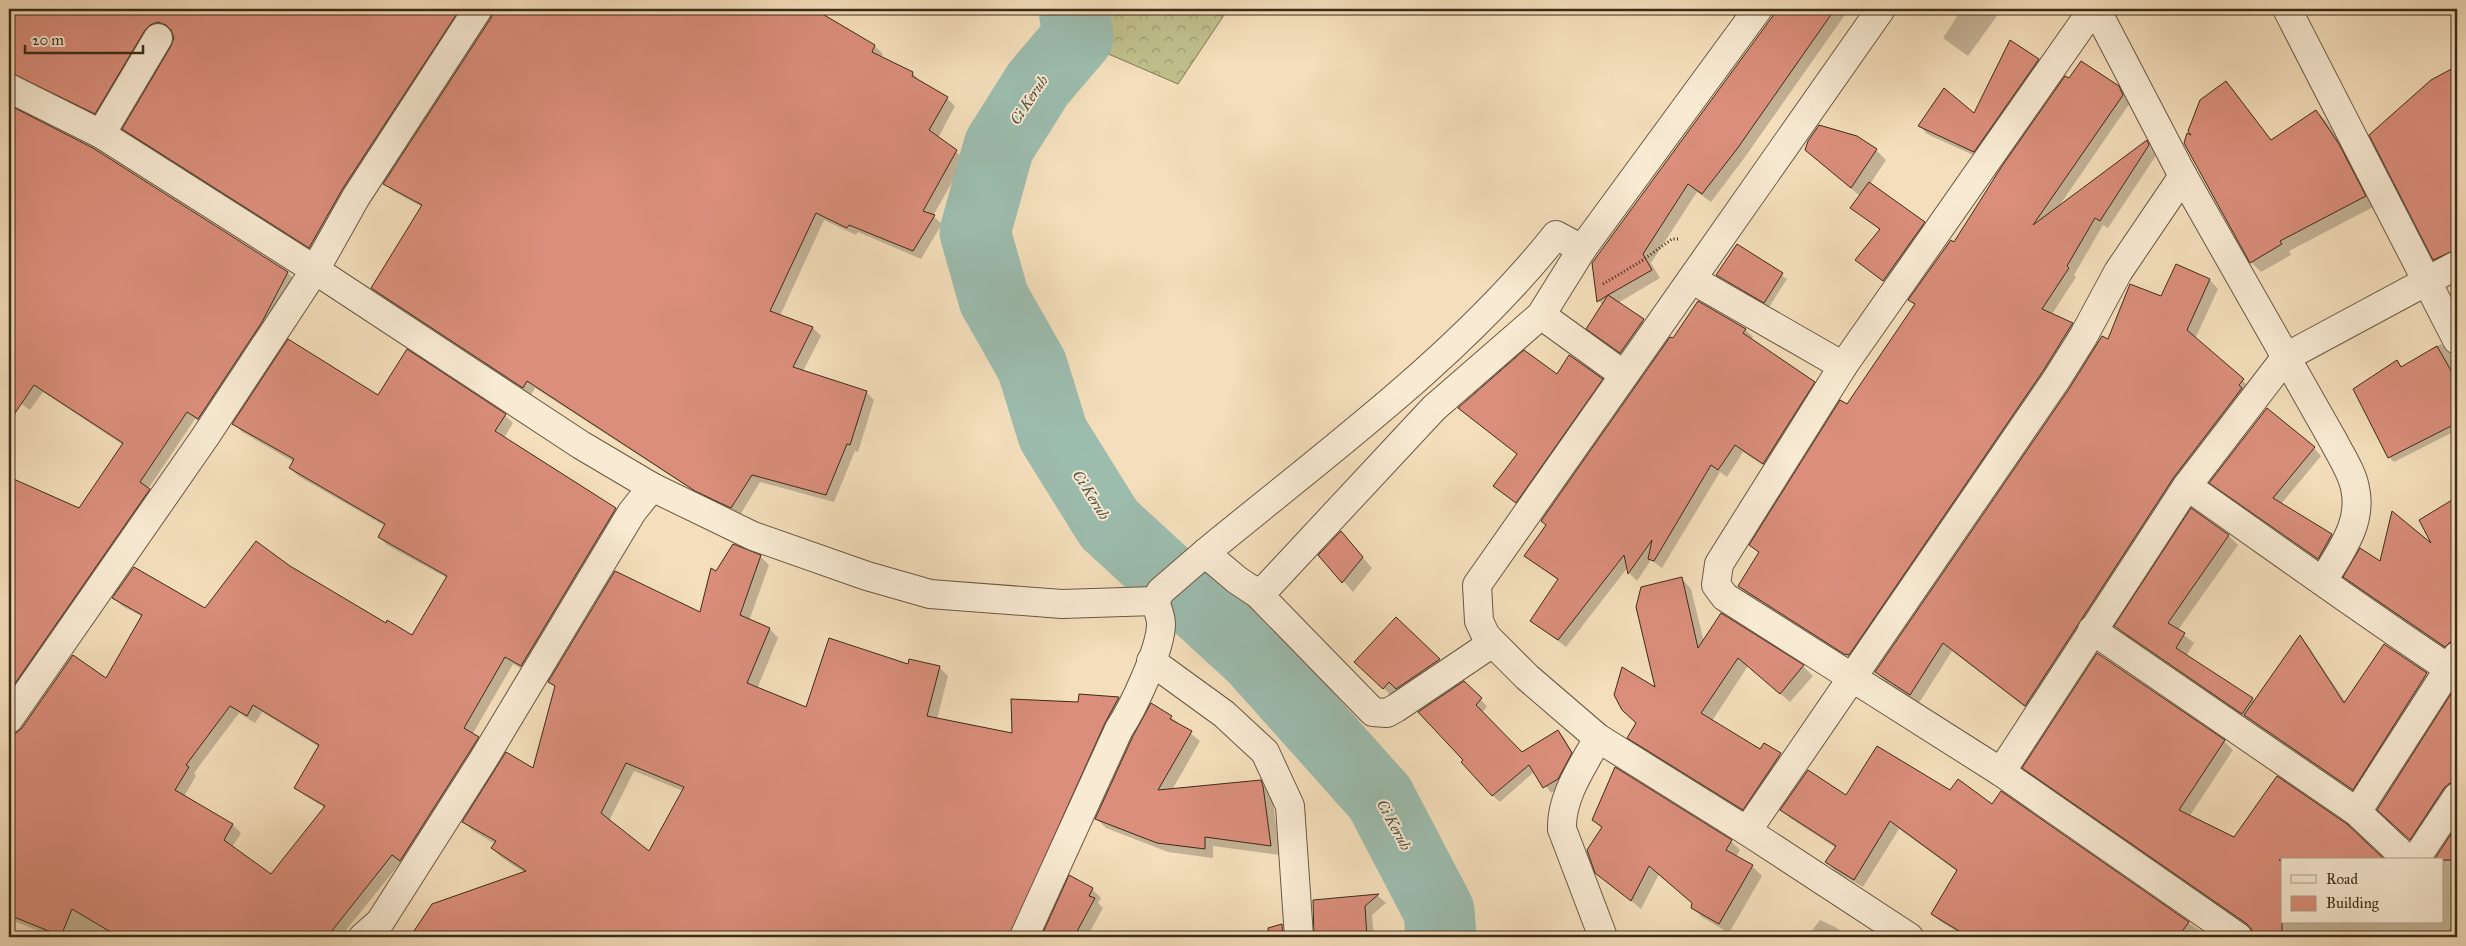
<svg xmlns="http://www.w3.org/2000/svg" width="2466" height="946" font-family="'IM FELL Great Primer',serif">
<style>
.forest{fill:url(#forest-crowns);stroke:#7e7652}
.shadow{fill:#0003;fill-rule:evenodd}
.lines{fill:none;stroke-linecap:round;stroke-linejoin:round}
.river{stroke:#9cbcae;stroke-width:71}
.building{fill:#da8e7b;stroke:#3c2b18;fill-rule:evenodd}
.minor-casing{stroke:#6a5841;stroke-width:30}
.path{stroke:#3c2b18;stroke-width:3;stroke-dasharray:1 2.5;stroke-linecap:butt}
.minor{stroke:#f8ead3;stroke-width:28}
.labels{text-anchor:middle;dominant-baseline:central;stroke-width:4;stroke-linejoin:round;paint-order:stroke}
.water-label{font-size:15px;font-style:italic;fill:#544f3e;stroke:#f8ead3}
</style>
<defs>
<pattern id="forest-crowns" width="20" height="18" patternUnits="userSpaceOnUse" patternTransform="scale(1.25)"><rect width="20" height="18" fill="#c0c08d"/><path d="M2 6a3 3 0 1 1 6 0M12 15a3 3 0 1 1 6 0" fill="none" stroke="#9d9c72"/></pattern>
</defs>
<rect width="100%" height="100%" fill="#f4debb"/>
<filter id="stains"><feTurbulence type="fractalNoise" baseFrequency=".004" numOctaves="4"/><feColorMatrix values="0 0 0 0 .2 0 0 0 0 .09 0 0 0 0 .02 0 0 0 .5 -.17"/></filter>
<radialGradient id="worn" r=".72"><stop offset=".6" stop-color="#630" stop-opacity="0"/><stop offset="1" stop-color="#630" stop-opacity=".3"/></radialGradient>
<polygon class="forest" points="1047,9 1228,9 1178,84 1046,27"/>
<g class="shadow">
<polygon points="9,9 473,9 318,255 132,137 124,129 173,46 175,38 173,32 167,30 103,121 9,83"/>
<polygon points="495,9 824,9 821,15 875,46 883,54 881,58 913,73 920,82 947,98 955,106 938,138 965,159 933,216 942,224 921,259 858,232 856,235 824,220 780,316 813,328 821,336 803,371 866,392 874,400 858,452 855,451 834,502 760,482 740,515 705,498 535,388 531,395 380,296 372,288 422,207 393,191 385,183 492,18"/>
<polygon points="1780,9 1849,9 1745,157 1711,202 1697,192 1651,263 1660,278 1618,303 1652,329 1629,361 1588,328 1603,305 1599,301 1593,263"/>
<polygon points="1962,9 2002,9 1968,56 1943,38"/>
<polygon points="2038,60 2046,67 1982,159 1927,134 1920,126 1974,115"/>
<polygon points="2457,67 2457,267 2447,271 2434,259 2431,81"/>
<polygon points="2226,83 2272,141 2316,111 2326,121 2349,156 2375,206 2289,251 2291,255 2261,272 2251,262 2185,143 2194,139"/>
<polygon points="2118,87 2130,103 2059,206 2147,142 2157,154 2108,228 2103,225 2074,275 2076,277 2052,314 2072,324 2080,332 1857,662 1747,594 1739,586 1760,554 1751,545 1916,305 1910,300 1954,244"/>
<polygon points="9,107 93,149 288,273 296,281 206,426 195,419 148,489 157,498 9,711 9,478 79,510 123,445 43,392 30,410 9,395"/>
<polygon points="1856,137 1876,150 1886,160 1870,184 1932,231 1892,288 1857,260 1880,230 1852,208 1860,196 1806,150"/>
<polygon points="1737,246 1787,279 1769,307 1717,275"/>
<polygon points="2177,265 2210,280 2218,289 2195,339 2252,389 2034,714 1952,651 1919,703 1885,681 1876,672 2109,340 2162,298"/>
<polygon points="1698,303 1746,330 1753,337 1751,340 1814,383 1821,391 1771,470 1743,452 1727,477 1720,472 1662,568 1651,560 1637,581 1630,574 1628,567 1566,647 1532,621 1559,581 1526,556"/>
<polygon points="2441,344 2457,359 2457,430 2394,462 2389,457 2355,389 2397,362 2402,368"/>
<path d="M407,351L505,415L513,423L504,438L616,509L624,517L529,673L513,664L472,735L486,746L409,868L401,862L346,930L354,937H53L9,919V736L16,734L107,679L143,617L122,606L114,598L205,609L289,567L386,624L413,637L447,578L387,545L379,537L385,526L298,476L290,468L294,462L242,432L234,424L378,397ZM262,712L319,747L296,787L304,795L325,808L272,876L232,847L241,833L233,825L184,796L196,776L194,773L239,713L255,723Z"/>
<polygon points="1557,376 1602,380 1610,388 1524,509 1495,486 1518,455 1460,408"/>
<polygon points="2314,448 2321,456 2281,504 2332,535 2339,542 2326,566 2211,482"/>
<polygon points="2444,506 2457,516 2457,651 2454,655 2353,586 2345,577 2380,563 2435,548"/>
<polygon points="2192,510 2229,536 2238,545 2178,630 2194,643 2186,656 2255,701 2300,637 2307,644 2346,703 2385,646 2434,681 2360,796 2125,636 2116,626"/>
<polygon points="1341,533 1372,568 1353,592 1320,555"/>
<path d="M734,546L761,557L769,565L749,621L770,629L778,638L757,689L806,708L909,666L939,667L948,676L937,719L1013,735L1079,703L1080,695L1118,698L1127,707L1019,937H412L432,905L525,873L501,857L492,848L495,844L472,830L464,822L533,770L556,688L550,682L701,614L717,572ZM634,771L683,791L649,853L609,821Z"/>
<polygon points="1682,579 1691,589 1704,642 1721,615 1803,666 1813,676 1790,702 1748,666 1712,721 1761,750 1765,744 1790,764 1753,819 1639,748 1629,738 1657,690"/>
<polygon points="1396,619 1449,670 1394,698 1366,672"/>
<polygon points="2098,654 2224,741 2233,750 2189,817 2282,860 2282,922 2442,922 2442,860 2435,860 2457,827 2457,937 2254,937 2253,930 2032,776 2024,768"/>
<polygon points="1464,683 1487,706 1482,713 1522,753 1558,731 1564,738 1577,760 1564,785 1551,793 1535,771 1500,802 1493,796 1463,762 1465,760"/>
<polygon points="2455,690 2457,690 2457,793 2419,847 2387,818"/>
<polygon points="1171,717 1200,741 1172,790 1260,781 1272,796 1280,855 1213,846 1213,858 1168,852 1106,828 1097,819"/>
<polygon points="1950,792 1992,806 2001,793 2209,937 1966,937 1941,922 1932,914 1958,872 1899,829 1863,887 1835,871 1827,862 1836,848 1790,818 1782,810 1847,797"/>
<polygon points="1593,819 1731,841 1740,850 1736,857 1752,866 1762,876 1729,933 1702,917 1692,907 1693,904 1659,874 1641,909 1597,872 1603,829"/>
<polygon points="1070,877 1092,889 1101,898 1098,903 1103,908 1087,937 1042,937"/>
<polygon points="1378,896 1386,903 1372,915 1374,937 1315,937 1314,902"/>
<polygon points="1820,920 1835,927 1850,937 1807,937"/>
</g>
<g class="lines">
<polyline class="river" points="1074,9 1078,37 1038,84 999,146 975,232 994,299 1032,366 1053,434 1109,524 1254,657 1380,798 1439,911 1441,937"/>
</g>
<g class="building">
<polygon points="9,9 460,9 343,188 309,248 122,129 171,46 174,38 171,30 166,25 158,22 150,25 145,30 95,114 9,72"/>
<polygon points="493,9 814,9 875,45 872,52 913,72 912,76 948,97 929,130 957,150 923,211 935,215 913,251 849,225 847,228 816,213 770,311 813,327 793,367 867,391 850,445 847,444 826,495 752,475 731,508 695,491 527,381 523,388 371,288 422,205 383,184 491,18"/>
<polygon points="1778,9 1835,9 1737,149 1702,194 1688,184 1643,254 1652,270 1608,295 1644,319 1620,353 1586,329 1608,295 1597,302 1592,263"/>
<polygon points="2010,40 2039,59 1974,152 1918,126 1944,88 1974,113"/>
<polygon points="2081,61 2119,86 2123,95 2033,225 2147,140 2149,145 2100,221 2095,218 2067,266 2069,268 2042,309 2073,323 2069,329 2043,371 1849,655 1844,654 1738,586 1759,552 1749,545 1840,400 1847,404 1915,304 1908,300 1951,240 1954,242 2002,166 2065,76 2069,78"/>
<polygon points="2457,66 2457,249 2433,260 2369,135 2431,80"/>
<polygon points="2226,81 2271,140 2316,110 2339,144 2366,196 2280,241 2282,244 2250,263 2184,143 2187,133 2191,135 2188,131 2200,100"/>
<polygon points="9,105 93,148 288,272 262,322 198,419 187,412 140,482 150,489 9,692 9,477 79,508 123,443 34,385 9,422"/>
<polygon points="1819,125 1857,136 1877,149 1851,188 1805,150 1808,141"/>
<polygon points="1869,182 1925,222 1883,281 1855,260 1880,229 1850,208"/>
<polygon points="1737,244 1783,273 1764,303 1716,275"/>
<polygon points="2176,264 2210,279 2187,330 2244,379 2239,385 2242,388 2174,477 2025,706 1943,643 1910,695 1875,672 2069,389 2102,336 2108,339 2130,284 2161,296"/>
<polygon points="1698,301 1746,329 1743,333 1815,382 1763,464 1735,445 1718,470 1711,465 1654,561 1648,559 1652,540 1628,574 1624,555 1558,640 1530,621 1558,579 1524,556 1546,525 1541,521 1670,337 1673,338"/>
<path d="M288,339L378,395L407,349L506,414L495,431L616,508L521,666L505,657L464,728L479,737L400,861L392,855L327,937H119L72,909L61,936L9,915V734L16,733L22,728L73,655L106,678L142,615L112,598L134,567L205,608L256,541L290,566L386,623L387,620L412,635L447,576L378,537L385,524L289,468L294,459L232,424ZM253,705L319,745L294,788L325,806L271,874L224,840L233,824L175,790L189,767L186,765L230,706L247,716Z"/>
<polygon points="2437,346 2457,381 2457,423 2388,458 2353,389 2397,360 2401,367"/>
<polygon points="1524,350 1557,374 1569,355 1603,379 1516,503 1493,486 1517,454 1458,408"/>
<polygon points="2267,408 2315,447 2273,498 2332,534 2318,559 2209,483"/>
<polygon points="2457,497 2457,640 2450,642 2445,647 2343,577 2360,548 2380,561 2392,511 2431,543 2419,520"/>
<polygon points="2191,508 2229,535 2168,623 2185,633 2176,648 2253,698 2242,714 2114,626"/>
<polygon points="1341,531 1363,557 1342,583 1318,555"/>
<path d="M733,544L761,555L740,615L770,628L747,683L806,707L829,638L908,664L909,659L940,666L927,716L1012,733L1011,699L1078,702L1079,694L1119,697L1105,723L1009,937H410L432,904L526,871L491,848L496,841L462,822L506,752L533,768L555,686L548,682L615,571L700,612L711,568L716,571ZM626,763L684,787L649,851L601,813Z"/>
<polygon points="1682,577 1698,648 1721,613 1804,665 1780,694 1738,658 1701,713 1760,749 1764,743 1781,753 1743,810 1627,738 1636,723 1622,710 1614,695 1622,667 1655,687 1636,607 1641,587"/>
<polygon points="1396,617 1440,659 1396,689 1389,682 1383,689 1354,662"/>
<polygon points="2300,635 2344,703 2384,644 2427,673 2353,790 2244,715"/>
<polygon points="2097,653 2225,740 2179,810 2234,837 2277,776 2347,824 2385,860 2279,860 2282,862 2282,937 2253,937 2252,930 2247,924 2022,768"/>
<polygon points="1464,681 1482,698 1476,705 1522,752 1558,730 1572,753 1558,779 1543,788 1529,765 1492,796 1461,762 1463,760 1418,712"/>
<polygon points="2454,689 2457,689 2457,781 2450,783 2444,788 2410,840 2377,810"/>
<polygon points="1151,703 1172,716 1170,719 1192,731 1158,790 1261,780 1263,786 1271,846 1205,837 1205,849 1157,843 1095,819 1133,736"/>
<polygon points="1877,746 1950,790 1958,779 1992,804 2001,791 2189,922 2178,937 1969,937 1931,914 1957,870 1890,821 1854,880 1825,862 1836,846 1780,810 1808,770 1846,795"/>
<polygon points="1615,767 1732,840 1726,850 1753,865 1719,924 1691,908 1692,903 1649,866 1631,901 1595,873 1587,850 1602,827 1592,820"/>
<polygon points="2457,825 2457,860 2434,860"/>
<polygon points="1069,875 1093,888 1089,896 1095,898 1074,937 1041,937"/>
<polygon points="1379,894 1365,906 1367,937 1314,937 1313,900"/>
<polygon points="1282,924 1283,937 1269,937 1268,928"/>
</g>
<g class="lines">
<defs>
<g id="minor">
<polyline points="1881,9 1477,585 1479,621 1486,636 1527,677 1598,738 1747,831 1909,937"/>
<polyline points="2093,9 1843,366 1719,564 1716,585 1725,597 2001,772 2238,937"/>
<path d="M2096,9L2183,176L2334,442C2341,456 2352,472 2355,488C2363,524 2340,551 2323,581"/>
<polyline points="2287,9 2457,340"/>
<polyline points="9,88 101,134 315,270 581,445 652,487 753,536 867,576 930,594 1062,604 1155,601"/>
<polyline points="101,134 158,38"/>
<polyline points="1693,280 1843,366"/>
<polyline points="1541,315 1624,375"/>
<path d="M2187,486C2277,549 2366,614 2457,674"/>
<path d="M1205,553C1325,454 1459,357 1556,235L1582,249"/>
<polyline points="1258,594 1269,585 1434,408 1541,315 1582,249 1758,9"/>
<polyline points="1155,601 1161,591 1205,553 1237,580 1258,594 1373,712 1387,713 1396,708 1491,644"/>
<polyline points="2092,630 2357,812 2408,860"/>
<polyline points="1151,661 1224,714 1265,752 1290,806 1299,937"/>
<polyline points="9,719 205,437 315,270 356,197 478,9"/>
<path d="M1598,738C1583,766 1561,796 1562,829L1603,937"/>
<polyline points="2001,772 2187,486 2286,357 2457,265"/>
<polyline points="2357,812 2457,656"/>
<polyline points="1747,831 2056,380 2083,337 2118,272 2183,176"/>
<polyline points="2415,860 2457,797"/>
<polyline points="363,937 380,922 483,760 632,512 652,487"/>
<path d="M1024,937L1119,729C1133,708 1161,649 1161,624C1161,616 1157,608 1155,601"/>
</g>
</defs>
<use href="#minor" class="minor-casing"/>
<polyline class="path" points="1603,284 1643,260 1672,239 1678,239"/>
<use href="#minor" class="minor"/>
</g>
<g class="labels">
<g class="water-label">
<text transform="translate(1029 100) rotate(-56)">Ci Keruh</text>
<text transform="translate(1091 495) rotate(58)">Ci Keruh</text>
<text transform="translate(1394 825) rotate(62)">Ci Keruh</text>
</g>
</g>
<rect width="2466" height="946" fill="none" stroke="#f4debb" stroke-width="30"/>
<rect x="10" y="10" width="2446" height="926" fill="none" stroke="#3c2b18" stroke-width="2.5"/>
<rect x="15" y="15" width="2436" height="916" fill="none" stroke="#3c2b18"/>
<rect x="2281" y="858" width="162" height="65" fill="#f8ead3" stroke="#ad9e88"/>
<rect x="2291" y="875" width="25" height="8" fill="#f8ead3" stroke="#ad9e88"/>
<text x="2326" y="884" font-size="15" fill="#3c2b18">Road</text>
<rect x="2291" y="896" width="25" height="15" fill="#da8e7b" stroke="#ad9e88"/>
<text x="2326" y="908" font-size="15" fill="#3c2b18">Building</text>
<path d="M25 45v8h118v-8" fill="none" stroke="#3c2b18" stroke-width="2.5"/>
<text x="32" y="45" font-size="15" fill="#3c2b18" stroke="#f8ead3" stroke-width="4" paint-order="stroke">20 m</text>
<rect width="100%" height="100%" filter="url(#stains)"/>
<rect width="100%" height="100%" fill="url(#worn)"/>
</svg>
